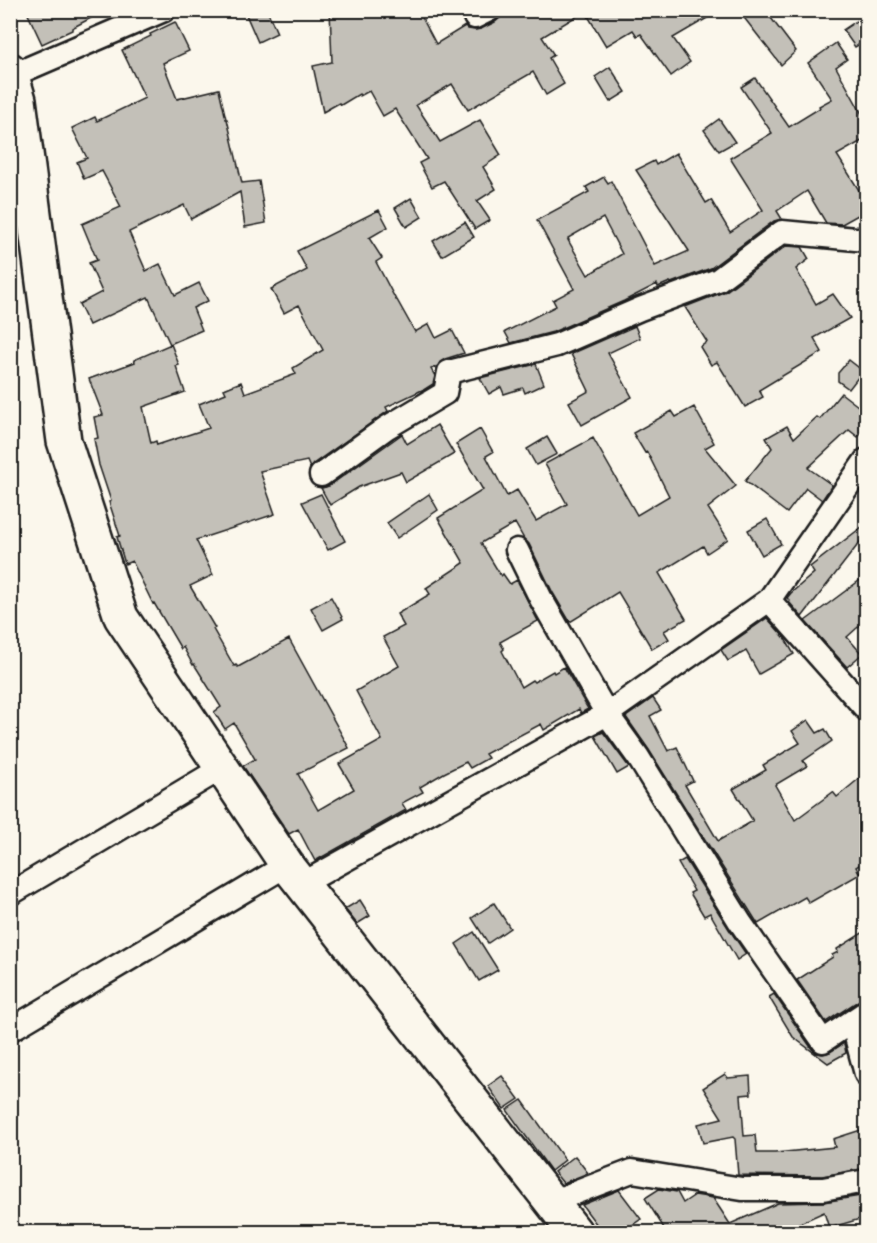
<svg xmlns="http://www.w3.org/2000/svg" width="877" height="1243" font-family="'Indie Flower',sans-serif">
<style>
.building{fill:#c3c0b8;stroke:#1c1c1c;stroke-width:1.5;fill-rule:evenodd}
.lines{fill:none;stroke-linecap:round;stroke-linejoin:round}
.street-casing{stroke:#1c1c1c;stroke-width:27}
.primary-casing{stroke:#1c1c1c;stroke-width:38}
.street{stroke:#fbf7ec;stroke-width:22}
.primary{stroke:#fbf7ec;stroke-width:33}
</style>
<rect width="100%" height="100%" fill="#fbf7ec"/>
<filter id="ink" filterUnits="userSpaceOnUse"><feTurbulence type="fractalNoise" baseFrequency=".0167" numOctaves="2"/><feDisplacementMap in="SourceGraphic" scale="12" xChannelSelector="R" yChannelSelector="G"/><feConvolveMatrix kernelMatrix="1 2 1 2 8 2 1 2 1" color-interpolation-filters="sRGB"/></filter>
<g filter="url(#ink)">
<g class="building">
<polygon points="26,10 106,10 72,28 72,30 42,44"/>
<polygon points="244,10 267,10 277,33 258,42"/>
<polygon points="330,10 418,10 436,44 465,26 468,29 475,30 481,29 495,22 501,17 502,10 721,10 673,38 690,62 671,76 641,34 637,36 633,30 606,46 585,11 542,37 554,55 549,58 564,84 546,95 533,72 468,110 452,84 416,105 440,142 480,120 501,155 483,167 496,189 477,201 490,220 475,229 444,181 432,187 419,163 427,159 395,109 383,116 369,91 360,96 359,94 341,105 339,103 323,112 313,66 332,62"/>
<polygon points="738,10 765,10 796,51 781,65"/>
<polygon points="867,14 867,40 855,47 843,30"/>
<polygon points="175,22 189,51 163,63 177,99 219,89 226,119 227,119 242,183 259,181 266,223 245,227 240,192 191,219 184,205 129,232 146,271 160,264 175,295 199,283 208,301 193,308 202,330 170,344 148,297 89,325 79,304 102,292 89,263 97,260 82,224 121,207 102,171 84,179 77,162 87,158 72,128 95,117 97,121 145,98 122,50 151,36 150,34"/>
<path d="M836,43L847,59L836,67L867,123V138L837,155L867,203V210L842,224L826,223L807,191L777,211L782,219L774,221L711,268L671,283L670,282L658,287L657,284L624,301L553,332L511,343L505,332L556,306L553,300L574,289L537,220L589,192L586,187L604,177L608,183L611,181L655,266L689,251L636,170L654,161L656,165L676,153L706,203L711,200L730,232L763,210L730,158L772,133L741,87L755,78L789,127L820,108L819,106L832,99L808,63ZM603,218L622,254L588,275L568,240H569L568,238Z"/>
<polygon points="610,67 626,92 610,102 595,77"/>
<polygon points="719,119 735,142 719,151 704,130"/>
<polygon points="411,198 422,217 406,227 395,208"/>
<polygon points="379,210 388,227 369,238 382,258 376,262 396,300 397,300 415,332 429,324 436,338 452,330 464,353 445,359 440,362 438,366 431,369 435,376 433,384 422,391 422,390 386,407 388,411 313,464 310,468 307,461 260,471 275,514 196,540 213,575 190,586 215,628 213,629 234,666 236,665 238,667 289,639 349,748 298,774 318,810 354,789 339,764 382,740 356,691 399,666 383,637 404,626 397,614 430,594 426,588 464,563 438,518 483,490 456,444 480,429 493,452 486,456 507,496 517,490 536,521 567,504 545,464 593,438 637,515 669,496 647,452 645,453 633,433 672,411 676,417 694,407 714,443 705,448 736,486 708,508 728,539 707,553 703,546 659,573 686,619 664,631 669,639 652,649 618,592 570,622 553,593 529,544 524,539 515,523 481,543 501,576 503,574 510,584 517,580 538,621 500,642 504,649 502,651 521,687 532,680 534,682 553,671 554,673 564,667 588,709 581,713 579,709 544,730 541,724 485,754 488,758 470,768 466,762 444,773 420,787 423,792 402,803 406,810 315,861 298,829 289,834 243,766 255,759 234,723 225,729 214,712 221,707 194,664 193,665 183,647 181,649 154,603 153,604 132,561 125,564 117,537 120,536 109,502 111,501 99,465 94,439 98,438 94,417 103,415 89,379 135,362 134,360 171,344 179,365 176,366 185,392 143,407 151,443 156,441 157,445 209,428 199,404 226,393 224,389 241,382 245,393 296,374 293,368 323,350 299,305 284,313 271,289 307,270 297,251"/>
<polygon points="465,222 474,237 442,256 433,241"/>
<polygon points="786,246 802,247 809,259 796,269 816,304 833,294 850,318 814,338 822,352 759,390 763,397 745,407 717,362 711,365 700,347 707,342 685,307 726,291"/>
<polygon points="635,326 640,338 608,353 632,397 582,425 569,402 589,391 571,354"/>
<polygon points="849,360 863,371 849,389 838,381 838,373"/>
<polygon points="536,364 544,384 525,393 523,388 504,394 501,387 489,394 480,378"/>
<polygon points="841,393 867,413 867,427 858,437 849,430 808,468 832,485 822,500 806,488 787,513 745,481 772,448 766,438 787,426 794,438 817,417 820,419"/>
<polygon points="437,425 454,454 406,482 401,472 359,487 330,505 321,488 329,486 402,434 407,444"/>
<polygon points="547,437 557,454 536,465 527,449"/>
<polygon points="321,494 345,541 328,550 302,502"/>
<polygon points="429,494 438,510 397,538 387,523"/>
<polygon points="767,519 781,544 762,555 748,530"/>
<polygon points="867,523 867,533 802,617 789,602 790,601 787,598 791,593 814,573 810,567"/>
<polygon points="867,575 867,619 847,637 862,654 847,667 805,621"/>
<polygon points="331,597 343,619 323,630 311,608"/>
<polygon points="767,618 784,637 794,654 759,674 746,651 728,661 721,650"/>
<polygon points="653,698 661,710 650,716 668,751 677,747 693,781 685,785 718,841 753,821 733,789 766,770 763,765 800,743 792,731 808,720 817,733 825,729 832,741 803,761 807,766 775,785 795,820 833,792 837,797 867,772 867,860 856,867 860,874 809,903 805,897 758,924 649,750 626,717"/>
<polygon points="603,732 629,767 617,774 595,736"/>
<polygon points="685,859 729,929 746,954 737,960 710,913 704,916 690,893 694,891 678,863"/>
<polygon points="360,900 370,916 357,924 345,909"/>
<polygon points="494,903 510,928 488,943 472,918"/>
<polygon points="867,930 867,999 858,1001 826,1022 797,980 833,957 832,955 838,952 837,949"/>
<polygon points="474,932 498,970 479,981 456,944"/>
<polygon points="774,994 812,1049 817,1053 823,1054 830,1052 844,1043 846,1053 828,1063 793,1037 769,997"/>
<polygon points="725,1074 728,1078 750,1076 751,1094 741,1095 744,1136 755,1135 757,1153 775,1153 835,1147 833,1139 867,1128 867,1168 822,1176 738,1175 735,1139 733,1137 703,1143 698,1124 722,1118 703,1088"/>
<polygon points="502,1076 519,1099 504,1109 488,1086"/>
<polygon points="522,1100 565,1160 551,1171 507,1110"/>
<polygon points="575,1156 588,1173 563,1183 554,1172"/>
<polygon points="659,1189 677,1192 683,1203 695,1195 713,1198 730,1224 778,1203 823,1202 867,1195 867,1217 829,1228 824,1212 778,1233 667,1233 645,1198"/>
<polygon points="619,1190 641,1219 621,1233 603,1233 582,1205"/>
</g>
<g class="lines">
<defs>
<g id="street">
<polyline points="475,17 489,10"/>
<polyline points="13,75 164,10"/>
<polyline points="321,475 386,428 445,393 449,372 557,345 640,309 718,280 782,232 866,240"/>
<polyline points="517,550 541,599 607,714 638,757 740,922 823,1041 866,1012"/>
<polyline points="769,600 866,709"/>
<polyline points="302,884 607,714 769,600 866,460"/>
<polyline points="10,894 222,768"/>
<polyline points="852,1022 866,1074"/>
<polyline points="10,1030 287,865"/>
<polyline points="551,1202 632,1171 742,1189 823,1189 866,1181"/>
</g>
<polyline id="primary" points="10,70 19,100 64,441 121,617 287,865 575,1232"/>
</defs>
<use href="#street" class="street-casing"/>
<use href="#primary" class="primary-casing"/>
<use href="#street" class="street"/>
<use href="#primary" class="primary"/>
</g>
</g>
<rect width="877" height="1243" fill="none" stroke="#fbf7ec" stroke-width="36"/>
<rect x="18" y="18" width="841" height="1207" fill="none" stroke="#1c1c1c" stroke-width="2" filter="url(#ink)"/>
</svg>
